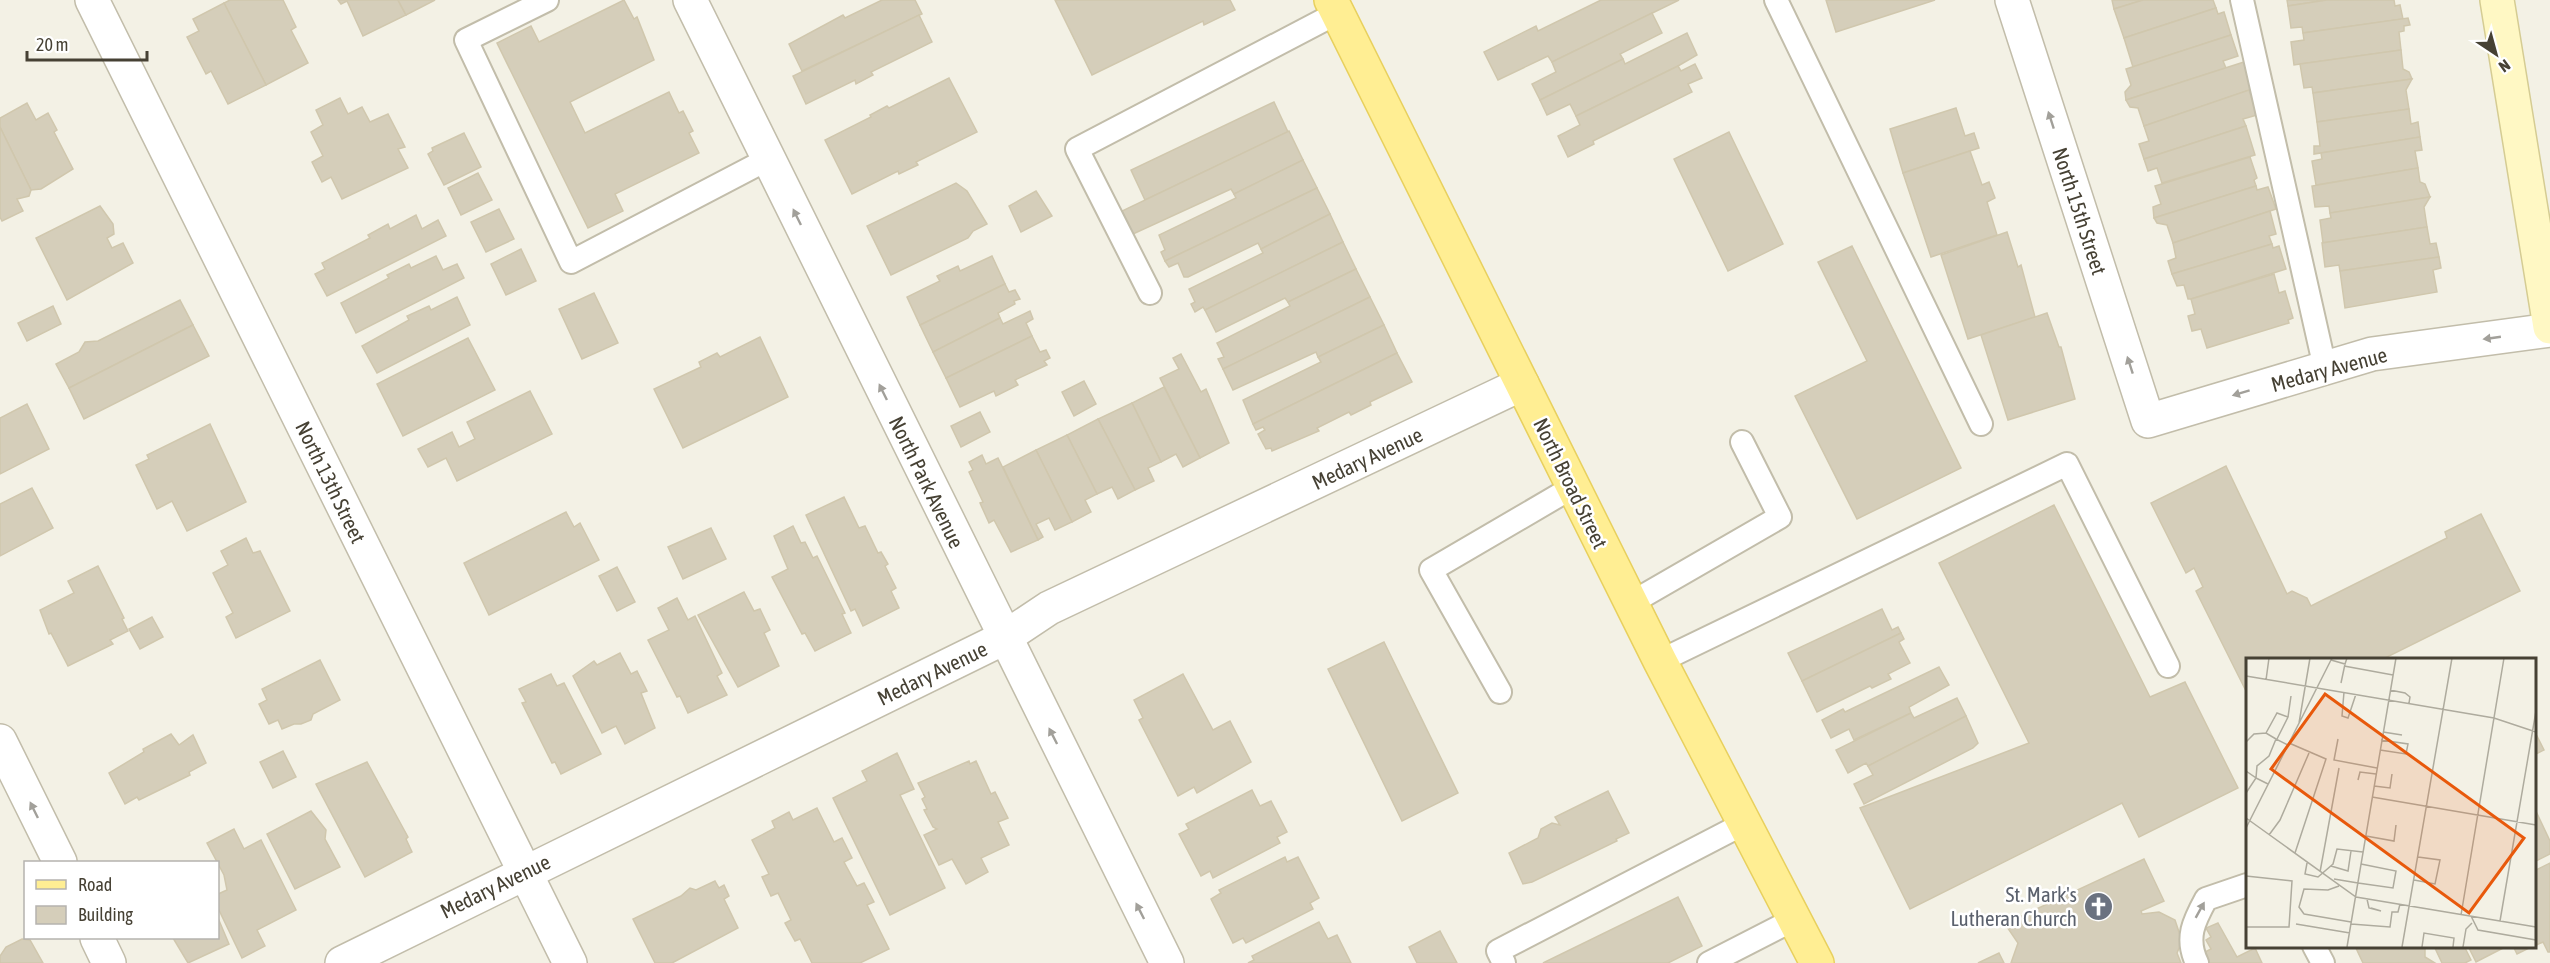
<svg xmlns="http://www.w3.org/2000/svg" width="2550" height="963" font-family="'Asap Condensed',sans-serif">
<style>
.building{fill:#d5ceba;stroke:#d0c7ad;stroke-width:1.5}
.lines{fill:none;stroke-linecap:round;stroke-linejoin:round}
.lane-casing{stroke:#c2bdaa;stroke-width:26}
.street-casing{stroke:#c2bdaa;stroke-width:36}
.secondary-casing{stroke:#d5cc93;stroke-width:36}
.primary-casing{stroke:#e8d05e;stroke-width:36}
.lane{stroke:#fff;stroke-width:22}
.street{stroke:#fff;stroke-width:33}
.secondary{stroke:#fff8c4;stroke-width:33}
.primary{stroke:#ffee93;stroke-width:33}
.oneway{fill:#a2a09a}
.labels{text-anchor:middle;dominant-baseline:central;stroke-width:5;stroke-linejoin:round;paint-order:stroke}
.street-label{font-size:21px;fill:#464134;stroke:#fff}
.worship-label{font-size:21px;fill:#5b616d;stroke:#fff;text-anchor:end}
.inset-road{fill:none;stroke:#aeab9e;stroke-width:1.5}
.view{fill:#e8590c;fill-opacity:0.15;stroke:#e8590c;stroke-width:3}
.inset-edge{fill:none;stroke:#464134;stroke-width:3}
</style>
<rect width="100%" height="100%" fill="#f3f1e5"/>
<g class="building">
<polygon points="230,0 283,0 296,27 291,30 308,63 266,85 224,3"/>
<polygon points="338,0 398,0 406,15 363,36 347,1 341,4"/>
<polygon points="398,0 435,0 406,15"/>
<polygon points="624,0 634,19 637,17 654,60 570,102 585,133 669,92 679,113 683,111 693,131 689,133 699,153 615,194 623,211 588,228 497,43 531,26 539,42"/>
<polygon points="882,0 915,0 922,14 802,71 789,44 843,15 845,18"/>
<polygon points="1055,0 1230,0 1235,10 1204,25 1203,21 1092,75"/>
<polygon points="1601,0 1679,0 1552,62 1548,56 1498,80 1484,52 1536,26 1538,31"/>
<polygon points="1826,0 1935,0 1836,32"/>
<polygon points="2112,0 2143,0 2114,9"/>
<polygon points="2143,0 2213,0 2216,8 2124,38 2114,9"/>
<polygon points="2287,0 2327,0 2288,6"/>
<polygon points="2327,0 2394,0 2395,6 2400,5 2403,19 2303,33 2302,27 2291,28 2288,6"/>
<polygon points="224,3 266,85 228,104 211,71 206,74 187,37 199,31 193,19"/>
<polygon points="2216,8 2218,14 2224,12 2231,35 2133,67 2124,38"/>
<polygon points="1652,13 1662,33 1620,54 1623,59 1540,100 1532,84 1556,72 1552,62"/>
<polygon points="919,15 932,42 871,72 873,75 856,84 855,80 806,104 793,76"/>
<polygon points="2408,18 2410,25 2404,26 2404,31 2399,32 2401,50 2294,65 2291,42 2304,40 2303,33"/>
<polygon points="1687,33 1697,55 1678,66 1576,116 1570,104 1547,115 1540,100 1623,59 1625,64"/>
<polygon points="2231,35 2238,56 2223,61 2226,68 2126,100 2125,92 2131,85 2126,69"/>
<polygon points="2401,50 2403,69 2409,72 2412,79 2313,93 2312,87 2304,88 2300,64"/>
<polygon points="2247,61 2253,89 2144,126 2138,108 2130,107 2126,100"/>
<polygon points="1695,64 1702,78 1688,84 1692,92 1593,141 1594,144 1568,157 1558,136 1580,125 1576,116 1678,66 1681,71"/>
<polygon points="949,78 977,132 916,162 918,165 899,174 898,171 852,194 825,140 871,117 870,115 887,106 889,108"/>
<polygon points="2412,79 2406,90 2409,109 2317,122 2313,93"/>
<polygon points="2249,90 2257,115 2243,119 2246,126 2144,159 2139,144 2149,141 2144,126"/>
<polygon points="340,98 348,114 362,107 370,122 388,114 405,147 398,149 408,168 342,199 331,177 322,182 312,162 323,156 311,132 323,125 316,110"/>
<polygon points="1274,102 1288,132 1145,200 1131,170"/>
<polygon points="27,103 36,120 48,113 57,130 54,132 73,169 41,189 31,190 0,127 0,118"/>
<polygon points="1956,108 1965,136 1974,133 1979,148 1903,173 1890,129"/>
<polygon points="2409,109 2411,124 2418,122 2420,137 2314,154 2314,146 2320,146 2317,122"/>
<polygon points="2246,126 2255,155 2162,183 2157,168 2148,171 2144,159"/>
<polygon points="0,127 31,190 29,196 17,199 23,211 2,221 0,217"/>
<polygon points="1289,131 1303,160 1234,194 1231,189 1133,234 1122,211"/>
<polygon points="1729,132 1783,244 1728,271 1674,159"/>
<polygon points="464,133 481,167 444,185 428,154 433,151 432,148"/>
<polygon points="2420,137 2422,150 2415,151 2418,168 2316,185 2312,161 2322,159 2321,153"/>
<polygon points="1970,151 1982,185 1989,182 1995,198 1987,202 1997,235 1931,257 1903,173"/>
<polygon points="2250,157 2257,178 2254,180 2256,186 2154,218 2153,207 2161,204 2155,186"/>
<polygon points="1303,160 1317,188 1165,261 1161,252 1165,250 1159,235 1236,198 1234,194"/>
<polygon points="2418,168 2420,182 2425,184 2430,197 2330,213 2329,206 2315,207 2312,186"/>
<polygon points="478,173 492,200 461,215 448,188"/>
<polygon points="956,183 967,191 987,224 973,231 968,238 891,275 867,226"/>
<polygon points="2256,186 2257,190 2268,187 2276,209 2173,243 2167,225 2157,223 2154,218"/>
<polygon points="1317,188 1330,214 1261,249 1258,243 1188,277 1184,277 1178,263 1169,267 1165,261"/>
<polygon points="1036,191 1052,216 1021,232 1009,206"/>
<polygon points="2430,197 2424,207 2427,227 2323,243 2320,220 2331,218 2330,213"/>
<polygon points="100,206 113,224 114,234 107,238 112,248 123,243 133,263 67,300 36,238"/>
<polygon points="499,209 514,239 486,252 471,222"/>
<polygon points="2270,211 2276,234 2269,236 2272,244 2172,274 2168,261 2176,258 2173,243"/>
<polygon points="1330,214 1343,242 1205,310 1203,307 1195,312 1191,304 1195,302 1189,289 1263,253 1261,249"/>
<polygon points="416,215 422,229 438,220 446,236 327,296 315,274 325,269 322,263 370,238 368,235 388,224 390,229"/>
<polygon points="2427,227 2430,244 2436,243 2439,257 2340,271 2339,265 2325,267 2322,243"/>
<polygon points="2007,232 2018,267 2021,265 2035,317 1968,339 1941,255"/>
<polygon points="1343,242 1356,269 1288,302 1285,298 1216,332 1205,310"/>
<polygon points="2272,244 2273,248 2279,246 2286,269 2191,299 2188,299 2184,285 2177,286 2172,274"/>
<polygon points="1852,246 1961,468 1857,519 1795,396 1867,361 1818,262"/>
<polygon points="521,249 536,281 506,295 491,264"/>
<polygon points="436,256 443,270 457,264 464,278 356,333 341,303 389,278 387,275 409,264 411,268"/>
<polygon points="992,256 1005,284 920,325 907,297 940,281 937,276 958,266 960,271"/>
<polygon points="2439,257 2441,268 2433,270 2437,292 2345,308 2340,271"/>
<polygon points="1356,269 1370,297 1223,369 1218,359 1224,357 1217,343 1290,306 1288,302"/>
<polygon points="2274,274 2279,293 2285,291 2293,318 2288,320 2289,323 2207,348 2201,329 2192,331 2188,316 2195,314 2191,299"/>
<polygon points="1005,284 1009,292 1015,290 1020,299 1014,301 1015,304 998,313 1000,318 933,352 920,325"/>
<polygon points="594,293 618,343 582,359 559,309"/>
<polygon points="457,297 470,325 377,373 362,346 409,320 407,316 429,306 431,310"/>
<polygon points="1370,297 1384,325 1318,357 1316,352 1233,390 1223,369"/>
<polygon points="180,300 193,325 69,388 56,364 79,352 85,342 98,341"/>
<polygon points="53,306 61,324 27,341 18,323"/>
<polygon points="1030,311 1033,319 1026,323 1032,336 946,378 933,352 1000,318 1003,324"/>
<polygon points="2047,313 2059,347 2061,347 2075,399 2008,420 1981,335"/>
<polygon points="193,325 209,356 84,419 69,388"/>
<polygon points="1384,325 1397,353 1253,424 1243,400 1321,362 1318,357"/>
<polygon points="1032,336 1040,352 1046,350 1050,358 1044,361 1047,365 1015,380 1018,385 996,396 994,391 960,407 946,378"/>
<polygon points="760,337 788,397 683,448 654,389 701,367 699,362 717,353 720,357"/>
<polygon points="468,338 495,390 403,436 377,384"/>
<polygon points="1397,353 1412,382 1370,402 1371,405 1351,415 1349,412 1317,428 1319,431 1272,451 1271,448 1266,449 1258,434 1265,430 1263,427 1256,430 1253,424"/>
<polygon points="1181,354 1201,392 1206,389 1229,443 1200,458 1160,378 1179,369 1173,358"/>
<polygon points="1084,381 1096,404 1074,416 1062,392"/>
<polygon points="1164,387 1200,458 1183,467 1176,454 1161,462 1132,403"/>
<polygon points="530,391 552,434 457,481 446,458 428,467 418,449 452,432 459,447 475,439 467,422"/>
<polygon points="1132,403 1161,462 1148,468 1154,481 1135,490 1098,419"/>
<polygon points="27,404 49,449 0,474 0,418"/>
<polygon points="980,412 990,432 961,447 951,426"/>
<polygon points="1098,419 1135,490 1118,499 1112,487 1097,494 1067,435"/>
<polygon points="210,424 246,502 187,531 172,501 157,509 136,465 149,459 147,455"/>
<polygon points="1067,435 1097,494 1085,500 1091,512 1072,522 1036,450"/>
<polygon points="1036,450 1072,522 1055,530 1049,518 1036,524 1043,537 1038,540 1003,467"/>
<polygon points="982,455 986,464 998,458 1038,540 1011,552 994,520 989,523 980,503 983,502 969,472 973,470 969,462"/>
<polygon points="2226,466 2287,594 2292,591 2307,598 2311,606 2447,538 2445,532 2481,514 2520,591 2381,660 2247,660 2247,693 2196,591 2203,587 2194,568 2186,573 2151,503"/>
<polygon points="32,488 53,528 0,556 0,504"/>
<polygon points="844,497 859,528 865,526 878,553 881,552 888,564 885,566 896,588 891,591 899,608 863,626 855,609 851,611 806,515"/>
<polygon points="2054,505 2150,697 2185,682 2238,788 2139,837 2122,803 1910,909 1860,808 2029,743 1939,563"/>
<polygon points="566,512 574,527 580,523 599,560 489,615 464,563"/>
<polygon points="793,526 801,543 805,542 813,558 817,556 845,613 842,614 851,633 815,651 805,633 802,634 772,577 788,569 774,536"/>
<polygon points="711,528 726,559 683,579 668,547"/>
<polygon points="246,538 253,553 260,551 290,611 236,638 226,617 233,613 213,573 228,565 221,551"/>
<polygon points="98,566 124,618 122,619 128,631 110,640 113,644 68,666 51,633 49,634 40,610 74,593 68,581"/>
<polygon points="617,567 635,602 617,611 599,576"/>
<polygon points="744,592 754,611 760,609 770,630 764,633 779,666 738,687 698,615"/>
<polygon points="677,598 688,620 695,616 722,673 717,676 727,695 688,713 680,696 677,697 648,640 669,630 658,608"/>
<polygon points="1882,609 1892,630 1898,627 1901,633 1802,681 1788,653"/>
<polygon points="152,617 163,637 140,649 129,629"/>
<polygon points="1901,633 1904,639 1899,642 1910,663 1888,674 1891,679 1872,688 1870,686 1817,712 1802,681"/>
<polygon points="1384,642 1458,793 1402,821 1328,669"/>
<polygon points="620,653 631,674 637,671 647,691 641,693 655,728 625,744 616,726 602,733 573,676 594,661 597,665"/>
<polygon points="320,660 340,700 313,714 311,720 301,724 294,724 282,729 278,720 269,724 259,704 267,700 262,689"/>
<polygon points="1939,667 1949,685 1909,707 1911,713 1854,740 1849,729 1831,738 1822,720 1843,709 1845,712"/>
<polygon points="551,674 557,686 564,683 601,754 561,774 555,762 552,763 522,703 526,702 519,689"/>
<polygon points="1183,674 1213,730 1230,721 1251,762 1197,793 1194,787 1178,796 1139,720 1143,718 1134,700"/>
<polygon points="1957,698 1966,716 1868,766 1866,763 1848,773 1836,750 1911,713 1914,718"/>
<polygon points="1966,716 1978,743 1973,748 1864,804 1854,784 1873,775 1868,766"/>
<polygon points="171,734 179,745 193,735 206,763 189,772 190,775 139,800 137,797 125,804 109,773 144,752 143,749"/>
<polygon points="2537,736 2544,750 2534,755 2534,737"/>
<polygon points="283,751 296,777 273,788 260,762"/>
<polygon points="897,753 914,789 900,795 945,888 890,915 833,798 867,781 862,771"/>
<polygon points="969,761 970,764 976,761 991,794 995,792 1008,818 998,822 1009,845 981,858 988,872 966,884 952,859 939,865 924,835 937,829 933,827 924,810 927,809 922,799 925,797 918,783"/>
<polygon points="367,762 408,837 406,839 412,852 365,877 316,784"/>
<polygon points="1252,790 1260,806 1271,801 1287,832 1277,837 1280,843 1213,878 1210,871 1201,876 1179,834 1189,829 1186,824"/>
<polygon points="1608,791 1629,833 1616,839 1617,841 1532,882 1523,884 1509,853 1538,838 1541,829 1552,823 1560,825 1555,817"/>
<polygon points="2534,807 2550,841 2550,854 2534,862"/>
<polygon points="817,808 834,842 842,838 852,858 844,862 857,886 864,883 874,902 867,905 889,949 860,963 812,963 800,939 795,941 785,923 791,920 778,893 771,896 762,877 769,874 752,840 775,828 772,821 789,812 793,820"/>
<polygon points="311,811 326,830 325,839 340,867 295,889 267,834"/>
<polygon points="234,829 244,849 261,840 296,910 257,930 265,946 242,958 218,908 218,894 227,890 224,875 207,843"/>
<polygon points="1285,857 1287,862 1298,857 1319,898 1310,903 1313,909 1246,943 1243,938 1233,943 1211,899 1221,893 1219,890"/>
<polygon points="2144,859 2164,901 2141,911 2142,914 2159,912 2175,920 2182,941 2177,953 2181,963 2011,963 2018,943 2007,927 2009,922 2060,898 2063,891 2069,894"/>
<polygon points="2550,863 2550,952 2548,952 2543,942 2534,946 2534,871"/>
<polygon points="715,881 719,888 724,885 729,896 724,899 738,928 672,963 655,963 633,919 681,896 690,888 696,890"/>
<polygon points="1678,897 1702,946 1668,963 1543,963"/>
<polygon points="218,918 229,944 188,963 173,938 218,938"/>
<polygon points="1319,922 1328,939 1337,935 1351,963 1248,963 1254,960 1252,956"/>
<polygon points="2218,923 2237,957 2255,948 2262,963 2208,963 2203,953 2211,949 2206,940 2211,937 2206,928"/>
<polygon points="1440,931 1457,963 1417,963 1409,947"/>
<polygon points="22,939 30,940 43,963 0,963 0,956 6,947"/>
<polygon points="2355,946 2425,946 2425,957 2435,963 2363,963"/>
<polygon points="2434,946 2464,946 2471,960 2465,963 2442,963"/>
<polygon points="2468,946 2507,946 2476,962"/>
<polygon points="2513,946 2533,946 2517,954"/>
<polygon points="1999,953 2004,963 1978,963"/>
</g>
<g class="lines">
<defs>
<g id="lane">
<polyline points="547,0 466,40 571,262 768,159"/>
<polyline points="1776,0 1981,424"/>
<polyline points="2242,0 2325,368"/>
<polyline points="1150,293 1077,149 1337,13"/>
<polyline points="1631,603 1780,517 1742,442"/>
<polyline points="1660,661 2067,464 2168,666"/>
<polyline points="1500,692 1431,570 1573,487"/>
<polyline points="2314,946 2323,963"/>
<polyline points="1504,963 1498,951 1745,823"/>
<polyline points="1709,963 1795,919"/>
<path d="M2197,963C2185,938 2194,921 2206,899L2247,885"/>
</g>
<g id="street">
<polyline points="92,0 570,963"/>
<polyline points="690,0 1167,963"/>
<polyline points="2012,0 2148,421 2372,354 2550,330"/>
<polyline points="0,741 60,862"/>
<polyline points="97,938 109,963"/>
<polyline points="342,963 1004,638 1049,608 1522,384"/>
</g>
<polyline id="secondary" points="2497,0 2550,327"/>
<polyline id="primary" points="1331,0 1660,661 1817,963"/>
</defs>
<use href="#lane" class="lane-casing"/>
<use href="#street" class="street-casing"/>
<use href="#secondary" class="secondary-casing"/>
<use href="#primary" class="primary-casing"/>
<use href="#lane" class="lane"/>
<use href="#street" class="street"/>
<use href="#secondary" class="secondary"/>
<use href="#primary" class="primary"/>
</g>
<defs><path id="oneway-solid" d="M-6-.8H1V-3.2L6.5 0L1 3.2V.8H-6Z" transform="scale(1.5)"/></defs>
<g class="oneway">
<use href="#oneway-solid" transform="translate(2051 120) rotate(-108)"/>
<use href="#oneway-solid" transform="translate(797 217) rotate(-116)"/>
<use href="#oneway-solid" transform="translate(2492 338) rotate(172)"/>
<use href="#oneway-solid" transform="translate(2130 365) rotate(-108)"/>
<use href="#oneway-solid" transform="translate(883 392) rotate(-116)"/>
<use href="#oneway-solid" transform="translate(2241 393) rotate(163)"/>
<use href="#oneway-solid" transform="translate(1053 736) rotate(-117)"/>
<use href="#oneway-solid" transform="translate(34 810) rotate(-116)"/>
<use href="#oneway-solid" transform="translate(2200 910) rotate(-61)"/>
<use href="#oneway-solid" transform="translate(1140 911) rotate(-117)"/>
</g>
<defs>
<symbol id="church-disc" viewBox="-11 -11 22 22"><circle r="9.5" fill="#6b7280" stroke="#fff"/><path d="M-1.2-6h2.4v3.5h3.3v2.4h-3.3V6h-2.4V-.1h-3.3v-2.4h3.3Z" fill="#fff"/></symbol>
</defs>
<g fill-rule="evenodd">
<use href="#church-disc" x="2082" y="890" width="33" height="33"/>
</g>
<g class="labels">
<g class="street-label">
<text transform="translate(2080 211) rotate(72)">North 15th Street</text>
<text transform="translate(2329 369) rotate(-15)">Medary Avenue</text>
<text transform="translate(1367 458) rotate(-25)">Medary Avenue</text>
<text transform="translate(331 482) rotate(64)">North 13th Street</text>
<text transform="translate(927 482) rotate(64)">North Park Avenue</text>
<text transform="translate(1571 483) rotate(64)">North Broad Street</text>
<text transform="translate(932 673) rotate(-26)">Medary Avenue</text>
<text transform="translate(495 886) rotate(-26)">Medary Avenue</text>
</g>
<g class="worship-label">
<text x="2077" y="894">St. Mark's<tspan x="2077" dy="24">Lutheran Church</tspan></text>
</g>
</g>
<g transform="translate(2246 658)">
<rect width="290" height="290" fill="#f3f1e5"/>
<path class="inset-road" d="M85,2L99,6L101,0M98,8L147,17M0,18L248,60L290,74M20,22L23,0M95,25L99,6M144,32L159,35L164,39L163,45M98,34L96,58L102,60L110,36M42,59L45,38M53,65L64,0M137,74L156,77M20,75L31,55L42,59L31,81M92,81L88,102L131,110M0,84L8,76L20,75L30,81M43,85L80,101L49,195M134,92L160,96L162,86L135,82M0,113L10,120L0,135M112,122L114,114L130,116M22,126L10,120L11,108L23,98L30,81L42,87M128,128L144,130L146,116M126,139L290,167M0,160L110,239L290,269M0,170L86,0M23,177L34,162L63,95M120,178L148,183L150,167M61,205L59,216L72,219L87,206L91,191L117,194M85,208L102,213L105,193M74,214L93,110M0,218L46,223L43,269H0M88,221L112,225M168,222L189,226L194,202L172,199M112,225L147,230L150,213L115,206M121,241L123,250L135,253L125,250M58,256L53,249L58,231L82,232L93,228M58,256L105,264M215,257L258,0M225,258L232,272L290,282M254,263L290,53M50,266L104,275M105,266L144,269L146,254H152L154,246M101,289L150,0M156,289L206,0M176,289L178,275L208,280L207,289M217,289L220,271L226,265"/>
<path class="view" d="M79,36L278,180L223,255L25,111Z"/>
<rect width="290" height="290" class="inset-edge"/>
</g>
<rect x="24" y="861" width="195" height="78" fill="#ffffff" stroke="#b5b3ae" stroke-width="1.5"/>
<rect x="36" y="880" width="30" height="9" fill="#ffee93" stroke="#b5b3ae" stroke-width="1.5"/>
<text x="78" y="891" font-size="18" fill="#464134">Road</text>
<rect x="36" y="906" width="30" height="18" fill="#d5ceba" stroke="#b5b3ae" stroke-width="1.5"/>
<text x="78" y="921" font-size="18" fill="#464134">Building</text>
<g transform="translate(2496 54) rotate(144)" stroke="#ffffff" stroke-width="4.5" paint-order="stroke">
<path d="M0-4.5L10 22L0 15L-10 22Z" fill="#464134"/>
<text y="-9" font-size="16" font-weight="bold" text-anchor="middle" fill="#464134">N</text>
</g>
<path d="M27 51v9h120v-9" fill="none" stroke="#464134" stroke-width="3"/>
<text x="36" y="51" font-size="18" fill="#464134" stroke="#ffffff" stroke-width="4.5" paint-order="stroke">20 m</text>
</svg>
